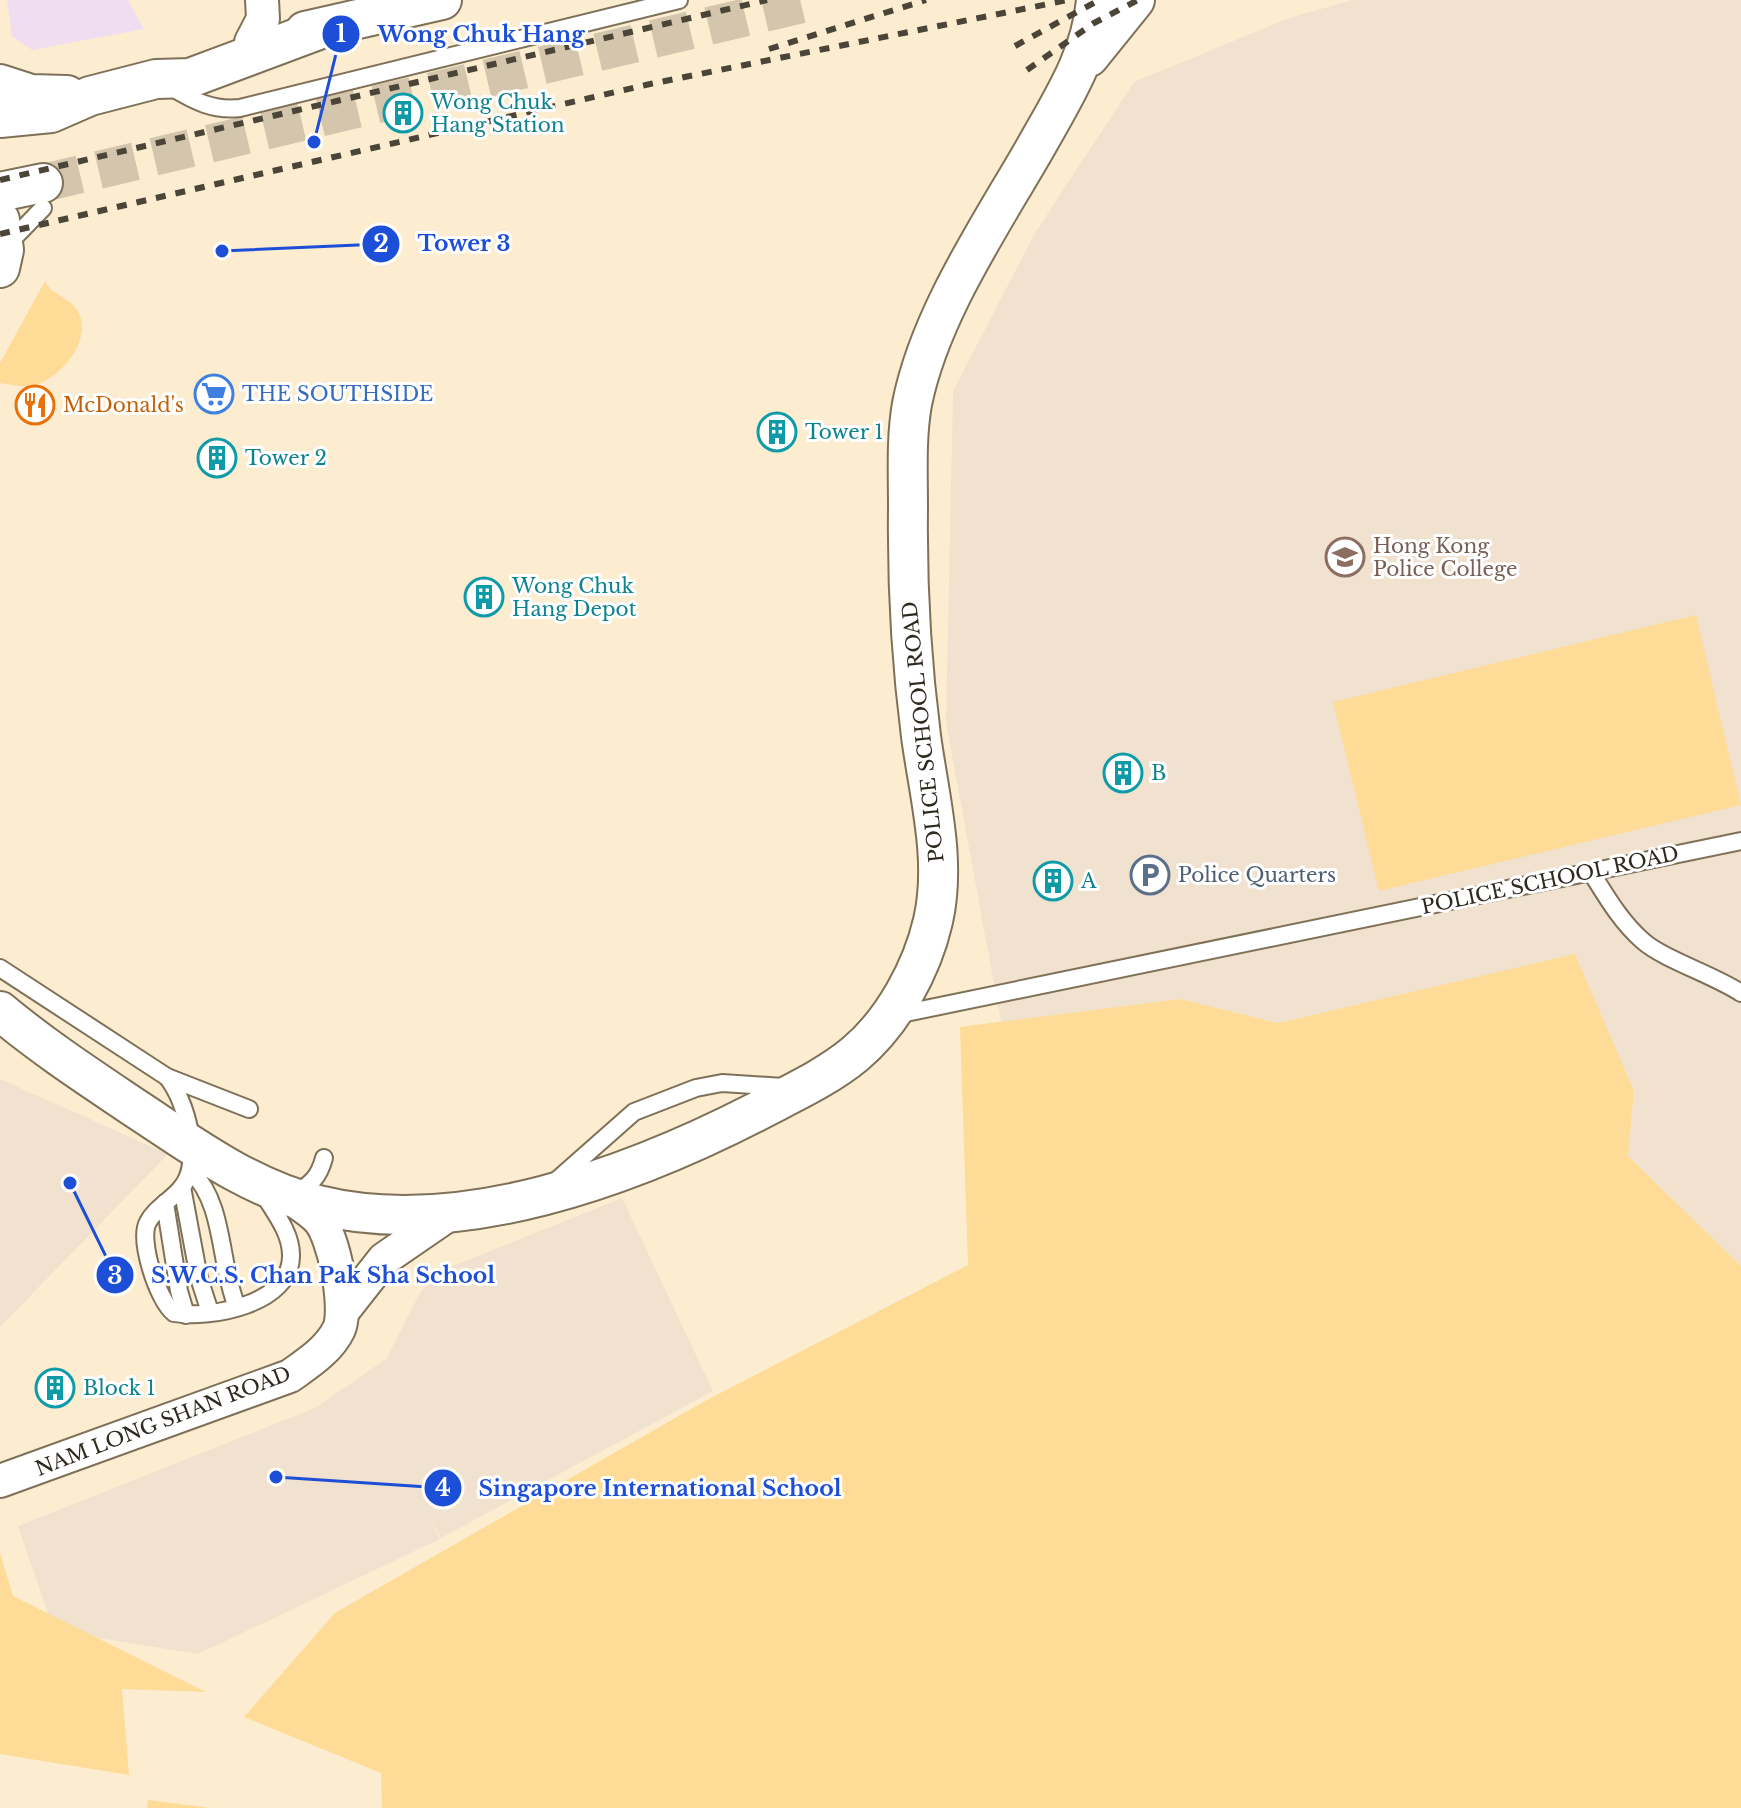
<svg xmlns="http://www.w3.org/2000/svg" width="1741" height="1808" font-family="'Libre Baskerville',serif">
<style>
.industrial{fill:#f0def0}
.education{fill:#f1e2cf}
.green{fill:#fedb96}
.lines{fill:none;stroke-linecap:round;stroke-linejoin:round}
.tertiary-tunnel{stroke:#d3c6ad;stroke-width:38;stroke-dasharray:38 19;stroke-linecap:butt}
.service-casing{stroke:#7e7157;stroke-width:20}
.minor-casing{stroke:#7e7157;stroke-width:36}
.tertiary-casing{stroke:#7e7157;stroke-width:42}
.service{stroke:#fff;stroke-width:16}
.minor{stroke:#fff;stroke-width:32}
.tertiary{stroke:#fff;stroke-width:38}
.rail{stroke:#4b4538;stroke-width:6;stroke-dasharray:10 10;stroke-linecap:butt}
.labels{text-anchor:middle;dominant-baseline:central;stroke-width:6;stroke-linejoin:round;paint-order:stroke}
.culture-label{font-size:20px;fill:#0d838f;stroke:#fff;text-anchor:start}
.shop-label{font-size:20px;fill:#366cbe;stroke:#fff;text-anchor:start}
.food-label{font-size:20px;fill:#c56008;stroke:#fff;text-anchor:start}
.education-label{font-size:20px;fill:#785e54;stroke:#fff;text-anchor:start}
.street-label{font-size:20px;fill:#2f2a1f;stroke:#fff}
.service-label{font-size:20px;fill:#4e5e75;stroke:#fff;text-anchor:start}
.leader{fill:none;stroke:#1d4ed8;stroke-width:3}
.callout-dot{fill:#1d4ed8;stroke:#fff;stroke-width:3}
.mark-label{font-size:24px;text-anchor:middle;font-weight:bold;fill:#fff}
.callout-label{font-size:22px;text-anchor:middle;font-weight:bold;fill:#1d4ed8;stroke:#fff;stroke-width:6;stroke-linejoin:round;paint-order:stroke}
</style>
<rect width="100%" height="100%" fill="#fcedd1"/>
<polygon class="industrial" points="7,0 128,0 144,29 32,50 12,36"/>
<g class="education">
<polygon points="1352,0 1741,0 1741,1266 1628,1156 1634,1091 1574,955 1278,1023 1180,999 1001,1022 946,723 953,391 1035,233 1134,82 1289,18"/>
<polygon points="0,1079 168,1154 0,1327"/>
<polygon points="622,1198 713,1391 441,1538 426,1509 440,1539 198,1654 54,1631 18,1526 315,1408 386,1359 421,1291 432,1278 450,1267"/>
</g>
<g class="green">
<path d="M45,281C52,296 69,297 77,310C95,338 60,381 31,386C22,388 10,384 0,383V363Z"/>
<polygon points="1696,615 1741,805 1379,891 1333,702"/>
<polygon points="1575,954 1634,1091 1628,1156 1741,1266 1741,1808 382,1808 381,1773 244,1717 335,1613 703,1402 968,1265 960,1027 1180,999 1278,1023"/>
<polygon points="0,1553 13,1596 206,1692 122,1689 129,1775 0,1754"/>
<polygon points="148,1800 210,1808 147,1808"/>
</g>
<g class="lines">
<polyline class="tertiary-tunnel" points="43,183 819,0"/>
<defs>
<g id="service">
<path d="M171,87C194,101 213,111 240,108L679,0"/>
<polyline points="8,244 43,208"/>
<path d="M1591,872C1606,896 1621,922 1643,941C1663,959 1714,975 1741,993"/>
<polyline points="0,968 167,1077 249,1109"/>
<polyline points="896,1015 1741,841"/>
<path d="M167,1077C186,1100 203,1161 182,1187C173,1199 155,1208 148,1222C138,1240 158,1301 174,1313C211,1319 292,1304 291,1255C291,1232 274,1212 263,1193"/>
<path d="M192,1172C225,1205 219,1264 237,1307"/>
<polyline points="557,1180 634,1112 696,1088 722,1083 783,1087"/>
<polyline points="182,1187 199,1278 210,1312"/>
<path d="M293,1194C311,1185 319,1177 324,1158"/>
<polyline points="165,1203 179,1291 186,1315"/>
</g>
<g id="minor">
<polyline points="251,42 263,19 262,0"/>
<polyline points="343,1311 384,1259 451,1213"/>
<path d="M0,1481L290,1376C308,1363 329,1350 339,1329C348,1308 334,1237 319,1220C311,1211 299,1204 289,1197"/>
</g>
<g id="tertiary">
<polyline points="305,31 442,0"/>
<polyline points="1089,57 1135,0"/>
<polyline points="0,84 31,94 67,95"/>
<polyline points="0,118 51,113 90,96 156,79 190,78 329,26"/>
<polyline points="0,192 43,183"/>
<polyline points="0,220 4,250 0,268"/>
<path d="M0,1011C43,1047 89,1077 135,1108C193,1146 249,1188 318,1205C460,1240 631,1176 756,1112C790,1094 826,1078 855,1054C893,1022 922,969 933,921C947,860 929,796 921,736C911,659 907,585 908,508C908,473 906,438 912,404C930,313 993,222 1038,143C1065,95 1091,55 1096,0"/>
</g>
</defs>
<use href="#service" class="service-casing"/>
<use href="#minor" class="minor-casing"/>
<use href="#tertiary" class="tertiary-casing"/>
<use href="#service" class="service"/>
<use href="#minor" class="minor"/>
<use href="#tertiary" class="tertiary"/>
<g class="rail">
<polyline points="1015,46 1099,0"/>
<polyline points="769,49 926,0"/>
<polyline points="1027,70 1094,23 1138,0"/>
<polyline points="0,180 767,0"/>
<polyline points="0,234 650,84 1068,0"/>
</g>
</g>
<defs>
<symbol id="building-ring" viewBox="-11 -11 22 22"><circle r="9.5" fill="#fff" stroke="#0f9aa8" stroke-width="1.5"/><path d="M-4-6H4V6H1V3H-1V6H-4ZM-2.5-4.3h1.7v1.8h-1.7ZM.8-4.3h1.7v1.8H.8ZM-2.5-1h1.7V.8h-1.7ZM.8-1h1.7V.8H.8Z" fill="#0f9aa8"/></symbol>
<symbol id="supermarket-ring" viewBox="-11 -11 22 22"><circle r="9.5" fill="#fff" stroke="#3f7fe0" stroke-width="1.5"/><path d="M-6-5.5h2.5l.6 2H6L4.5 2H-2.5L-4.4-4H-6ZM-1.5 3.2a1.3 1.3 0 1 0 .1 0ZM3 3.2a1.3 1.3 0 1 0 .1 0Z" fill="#3f7fe0"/></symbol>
<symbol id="restaurant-ring" viewBox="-11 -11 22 22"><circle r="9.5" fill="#fff" stroke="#e8710a" stroke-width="1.5"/><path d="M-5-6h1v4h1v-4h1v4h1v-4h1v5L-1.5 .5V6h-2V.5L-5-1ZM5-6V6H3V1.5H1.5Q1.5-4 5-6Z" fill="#e8710a"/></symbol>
<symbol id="university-ring" viewBox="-11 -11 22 22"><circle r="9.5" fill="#fff" stroke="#8d6e63" stroke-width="1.5"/><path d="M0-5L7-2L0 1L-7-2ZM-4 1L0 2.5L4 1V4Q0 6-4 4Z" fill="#8d6e63"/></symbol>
<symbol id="parking-ring" viewBox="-11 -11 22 22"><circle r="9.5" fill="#fff" stroke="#5c6f8a" stroke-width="1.5"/><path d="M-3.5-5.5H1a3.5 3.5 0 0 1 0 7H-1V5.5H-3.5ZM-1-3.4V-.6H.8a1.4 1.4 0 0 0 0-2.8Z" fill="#5c6f8a"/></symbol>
</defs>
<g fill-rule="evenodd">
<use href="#building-ring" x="381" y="91" width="44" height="44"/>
<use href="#supermarket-ring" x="192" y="372" width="44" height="44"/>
<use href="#restaurant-ring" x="13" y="383" width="44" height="44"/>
<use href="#building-ring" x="755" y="410" width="44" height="44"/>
<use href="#building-ring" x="195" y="436" width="44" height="44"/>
<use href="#university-ring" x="1323" y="535" width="44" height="44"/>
<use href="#building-ring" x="462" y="575" width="44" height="44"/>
<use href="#building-ring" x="1101" y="751" width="44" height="44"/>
<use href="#parking-ring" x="1128" y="853" width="44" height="44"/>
<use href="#building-ring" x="1031" y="859" width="44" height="44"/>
<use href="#building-ring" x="33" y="1366" width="44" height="44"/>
</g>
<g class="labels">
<g class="culture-label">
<text x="431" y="102">Wong Chuk<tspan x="431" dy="23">Hang Station</tspan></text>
<text x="805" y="432">Tower 1</text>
<text x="245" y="458">Tower 2</text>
<text x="512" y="586">Wong Chuk<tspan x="512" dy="23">Hang Depot</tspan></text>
<text x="1151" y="773">B</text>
<text x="1081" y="881">A</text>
<text x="83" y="1388">Block 1</text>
</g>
<g class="shop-label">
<text x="242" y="394">THE SOUTHSIDE</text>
</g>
<g class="food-label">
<text x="63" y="405">McDonald's</text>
</g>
<g class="education-label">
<text x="1373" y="546">Hong Kong<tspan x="1373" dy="23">Police College</tspan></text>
</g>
<g class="street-label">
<text transform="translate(923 732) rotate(-96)">POLICE SCHOOL ROAD</text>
<text transform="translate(1550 880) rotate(-12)">POLICE SCHOOL ROAD</text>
<text transform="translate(163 1421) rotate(-21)">NAM LONG SHAN ROAD</text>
</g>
<g class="service-label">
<text x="1178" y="875">Police Quarters</text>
</g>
</g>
<path class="leader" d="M314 142L341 34M222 251L381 244M70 1183L115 1275M276 1477L443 1488"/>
<g class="callout-dot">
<circle cx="314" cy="142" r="8"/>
<circle cx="222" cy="251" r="8"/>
<circle cx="70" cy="1183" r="8"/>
<circle cx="276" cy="1477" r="8"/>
<circle cx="341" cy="34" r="20"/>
<circle cx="381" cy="244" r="20"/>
<circle cx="115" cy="1275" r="20"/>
<circle cx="443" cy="1488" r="20"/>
</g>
<g class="mark-label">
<text x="341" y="42">1</text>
<text x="381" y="252">2</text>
<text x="115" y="1284">3</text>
<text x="443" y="1496">4</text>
</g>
<g class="callout-label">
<text x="481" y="42">Wong Chuk Hang</text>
<text x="464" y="251">Tower 3</text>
<text x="323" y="1283">S.W.C.S. Chan Pak Sha School</text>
<text x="660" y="1496">Singapore International School</text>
</g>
</svg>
